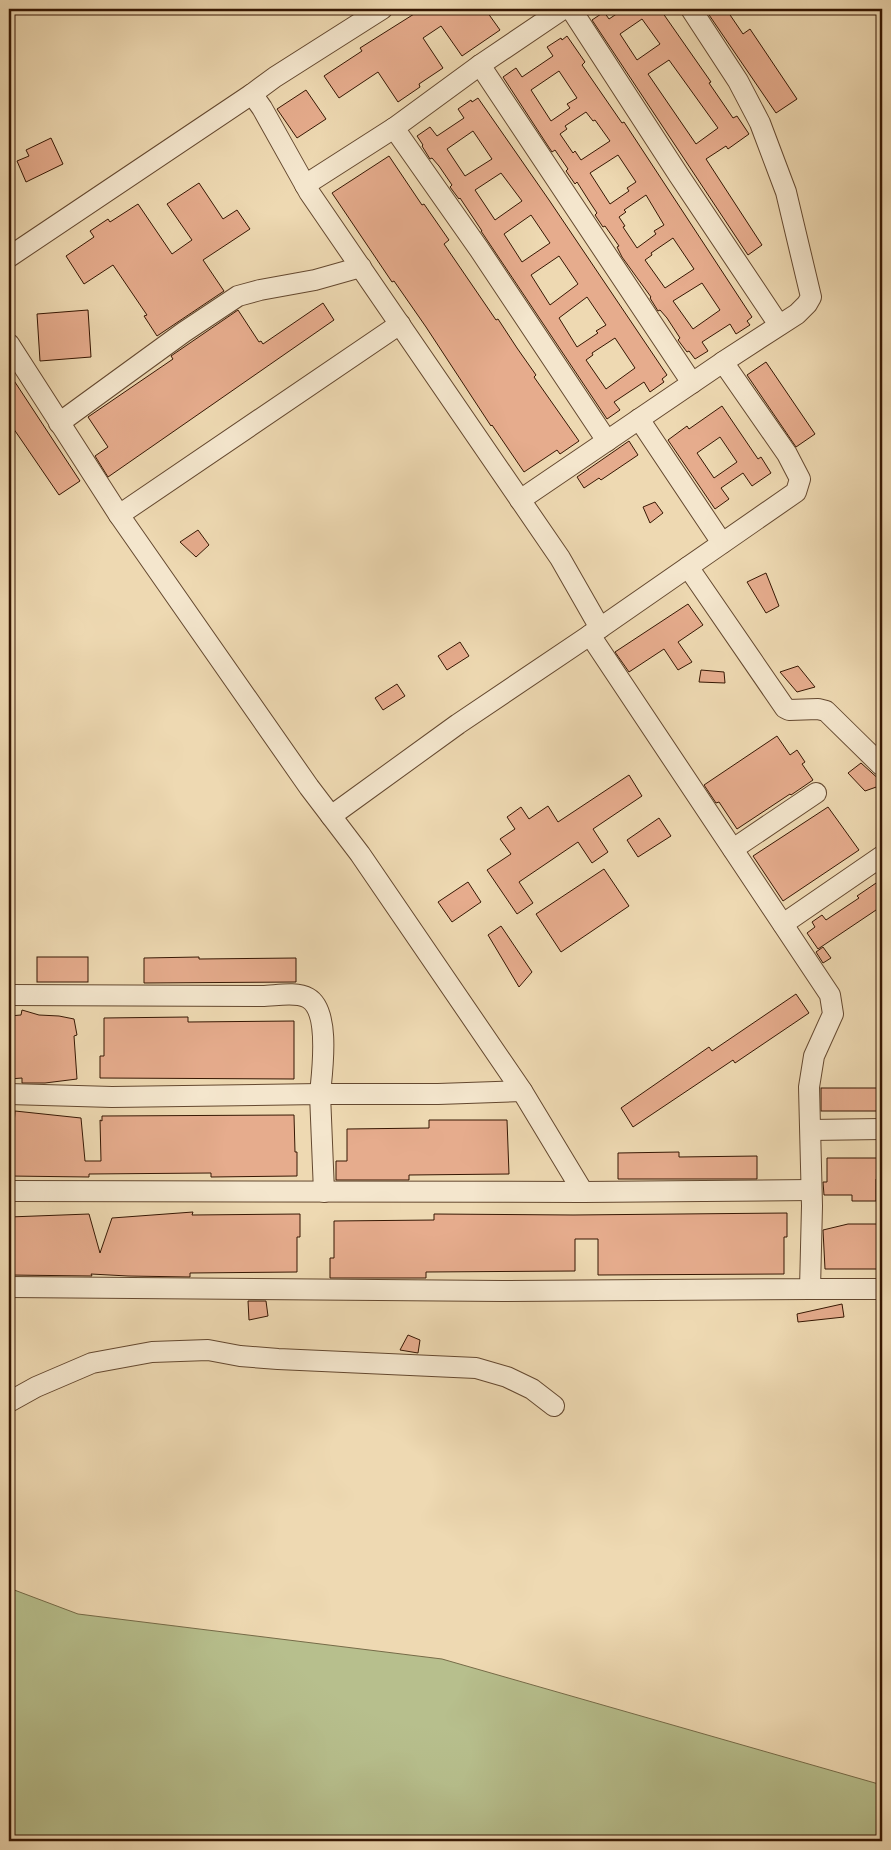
<svg xmlns="http://www.w3.org/2000/svg" width="891" height="1850" font-family="'IM FELL DW Pica',serif">
<style>
.green{fill:#b7bf8d;stroke:#766b48}
.building{fill:#e6ac8d;stroke:#361703;fill-rule:evenodd}
.lines{fill:none;stroke-linecap:round;stroke-linejoin:round}
.minor-casing{stroke:#64482f;stroke-width:22}
.minor{stroke:#f4e6cd;stroke-width:20}
</style>
<rect width="100%" height="100%" fill="#eed9b2"/>
<filter id="stains"><feTurbulence type="fractalNoise" baseFrequency=".004" numOctaves="4"/><feColorMatrix values="0 0 0 0 .2 0 0 0 0 .09 0 0 0 0 .02 0 0 0 .5 -.17"/></filter>
<radialGradient id="worn" r=".72"><stop offset=".6" stop-color="#630" stop-opacity="0"/><stop offset="1" stop-color="#630" stop-opacity=".3"/></radialGradient>
<polygon class="green" points="9,1588 78,1614 442,1659 882,1785 882,1841 9,1841"/>
<g class="building">
<polygon points="422,9 485,9 500,30 462,56 441,26 423,38 443,68 419,84 420,87 398,102 378,72 339,98 324,76 362,51 360,48"/>
<path d="M624,9H660L711,82L709,83L733,118L737,116L749,134L728,149L726,146L706,159L762,245L748,255L592,20L604,12L609,19ZM642,19L660,44L637,60L620,34ZM669,60L718,128L696,144L648,74Z"/>
<polygon points="705,9 726,9 743,34 750,29 797,99 776,113"/>
<path d="M567,36L585,62L582,65L622,123L624,122L752,317L747,321L750,325L736,334L730,324L702,342L708,351L695,359L689,351L687,352L678,340L680,338L667,318L660,310L658,311L650,298L651,297L622,257L617,247L619,246L605,226L603,227L595,215L597,213L591,204L577,182L575,184L566,171L568,169L555,150L552,152L546,143L503,77L516,68L522,77L553,56L547,47L561,38L562,40ZM559,71L577,98L567,104L570,108L551,121L531,90ZM586,112L593,121L595,120L610,141L581,160L575,151L573,153L560,134L567,129L565,126ZM618,155L636,182L627,188L629,191L610,204L590,173ZM646,195L664,225L654,231L656,234L637,248L623,227L625,226L619,217L626,212L624,210ZM673,238L694,269L665,288L645,260L652,255L651,253ZM702,283L720,310L693,329L673,301Z"/>
<polygon points="306,90 326,119 297,138 277,109"/>
<path d="M478,98L549,200L667,375L662,379L664,382L650,392L644,382L614,402L620,410L607,419L481,231H482L460,198L459,199L450,187L452,185L439,166L432,158L430,159L422,146L423,145L417,136L430,127L437,136L464,118L458,109L471,100L472,102ZM473,131L492,159L465,176L447,149ZM501,173L522,201L495,220L475,190ZM531,215L550,243L522,262L504,234ZM559,256L578,284L550,305L531,275ZM587,297L606,325L596,331L598,333L577,347L559,318ZM615,338L635,368L606,389L586,360L593,355L592,353Z"/>
<polygon points="51,138 63,164 26,182 17,161 29,156 26,150"/>
<polygon points="389,156 422,205 424,204 449,240 444,244 496,320 498,319 517,348 536,375 534,377 579,441 560,454 557,450 524,472 492,425 491,426 426,327 394,281 392,282 332,193"/>
<polygon points="199,183 223,219 237,210 250,229 203,260 224,291 157,336 144,316 147,315 113,265 84,284 66,256 94,237 90,231 108,219 110,222 138,204 172,254 192,240 167,204"/>
<polygon points="323,303 334,320 108,477 95,456 108,447 88,417 173,359 171,356 238,310 259,342 261,341 263,344"/>
<polygon points="88,310 91,357 40,361 37,314"/>
<polygon points="766,362 815,434 796,447 747,375"/>
<polygon points="9,373 80,481 59,495 9,422"/>
<path d="M722,406L758,459L761,457L771,473L752,486L743,473L721,488L729,499L715,509L668,440L687,426L689,429ZM720,437L737,462L714,478L697,453Z"/>
<polygon points="629,441 638,455 601,480 599,478 584,488 577,477"/>
<polygon points="655,502 663,513 650,523 643,507"/>
<polygon points="198,530 209,545 196,557 180,542"/>
<polygon points="766,573 779,606 766,613 747,582"/>
<polygon points="688,604 703,625 678,642 692,662 678,670 664,649 629,672 615,652"/>
<polygon points="460,642 469,656 447,670 438,656"/>
<polygon points="798,666 815,687 797,692 780,672"/>
<polygon points="701,670 724,672 725,683 699,682"/>
<polygon points="397,684 405,696 383,710 375,698"/>
<polygon points="777,736 790,755 797,750 805,762 802,764 813,780 791,795 790,794 737,829 719,802 716,803 704,785"/>
<polygon points="861,763 882,782 882,785 865,791 848,773"/>
<polygon points="629,775 642,796 593,829 608,852 592,863 578,842 519,882 533,903 517,914 487,870 511,854 500,839 515,829 507,817 521,807 529,819 548,806 558,822"/>
<polygon points="828,807 859,850 783,901 753,856"/>
<polygon points="659,818 671,836 638,857 627,840"/>
<polygon points="604,869 629,906 561,952 536,914"/>
<polygon points="882,879 882,906 818,949 807,933 815,927 812,922 822,915 826,920 859,898 857,896"/>
<polygon points="468,882 481,902 452,922 438,902"/>
<polygon points="501,926 532,972 519,987 488,935"/>
<polygon points="823,947 831,958 823,963 816,952"/>
<rect x="37" y="957" width="51" height="25"/>
<polygon points="199,957 199,959 296,958 296,982 144,983 144,958"/>
<polygon points="796,994 809,1013 735,1063 733,1060 633,1127 621,1108 709,1047 712,1051"/>
<polygon points="22,1010 39,1015 59,1016 74,1019 77,1035 74,1036 77,1079 45,1083 22,1083 22,1078 9,1079 9,1016 21,1015"/>
<polygon points="188,1017 188,1022 294,1021 294,1079 100,1078 100,1056 104,1056 104,1018"/>
<rect x="821" y="1088" width="61" height="23"/>
<polygon points="15,1111 81,1118 85,1161 101,1161 100,1120 102,1121 102,1116 294,1115 295,1152 297,1152 297,1176 211,1177 211,1173 89,1174 89,1177 9,1176 9,1153 12,1154"/>
<polygon points="429,1120 507,1120 509,1174 409,1175 409,1180 336,1180 336,1161 347,1161 347,1129 429,1128"/>
<polygon points="679,1152 679,1157 757,1156 757,1179 618,1179 618,1153"/>
<polygon points="827,1158 882,1158 882,1179 876,1179 876,1201 852,1201 852,1195 824,1195 823,1182 827,1182"/>
<polygon points="193,1212 192,1215 300,1214 300,1237 297,1237 297,1272 190,1273 190,1277 128,1276 91,1274 92,1276 9,1275 9,1217 89,1214 100,1253 112,1218"/>
<polygon points="787,1213 787,1237 784,1237 784,1274 598,1275 598,1239 575,1239 575,1271 426,1272 426,1278 330,1278 330,1258 334,1258 334,1221 434,1220 434,1214 573,1215"/>
<polygon points="848,1224 879,1224 879,1249 882,1249 882,1269 825,1269 823,1230"/>
<polygon points="248,1301 266,1301 268,1316 249,1320"/>
<polygon points="842,1304 844,1317 798,1322 797,1314"/>
<polygon points="408,1335 420,1340 418,1353 400,1350"/>
</g>
<g class="lines">
<defs>
<g id="minor">
<polyline points="382,9 275,77 252,94 262,108 309,192 560,558 600,628"/>
<polyline points="571,9 678,174 779,325"/>
<polyline points="691,9 738,81 760,123 786,192 811,297 807,304 797,314 723,362"/>
<polyline points="480,65 692,383"/>
<polyline points="394,128 479,249 607,441"/>
<polyline points="305,185 394,128 480,65 563,9"/>
<polyline points="9,257 252,94"/>
<polyline points="9,344 119,515 309,787 360,854 522,1091 583,1192"/>
<polyline points="639,419 722,543"/>
<polyline points="59,423 184,332 238,296 260,290 315,280 361,267"/>
<polyline points="119,515 400,324"/>
<polyline points="688,567 785,708 789,710 818,709 826,711 881,765"/>
<polyline points="331,816 458,724 590,635"/>
<polyline points="733,849 816,793"/>
<polyline points="783,924 882,856"/>
<path d="M9,995L262,996C275,996 296,991 308,998C331,1011 322,1072 320,1094H438L522,1091"/>
<polyline points="9,1094 112,1097 320,1094 324,1192"/>
<polyline points="811,1130 882,1129"/>
<polyline points="9,1191 583,1192 811,1190"/>
<polyline points="9,1287 502,1291 810,1289 812,1206 809,1087 814,1056 833,1014 830,995 590,635 796,492 800,479 787,454 723,362 520,500"/>
<polyline points="810,1289 882,1289"/>
<polyline points="9,1402 36,1387 92,1363 152,1352 208,1350 240,1356 278,1359 476,1368 507,1377 532,1389 554,1406"/>
</g>
</defs>
<use href="#minor" class="minor-casing"/>
<use href="#minor" class="minor"/>
</g>
<rect width="891" height="1850" fill="none" stroke="#eed9b2" stroke-width="30"/>
<rect x="10" y="10" width="871" height="1830" fill="none" stroke="#361703" stroke-width="2.5"/>
<rect x="15" y="15" width="861" height="1820" fill="none" stroke="#361703"/>
<rect width="100%" height="100%" filter="url(#stains)"/>
<rect width="100%" height="100%" fill="url(#worn)"/>
</svg>
